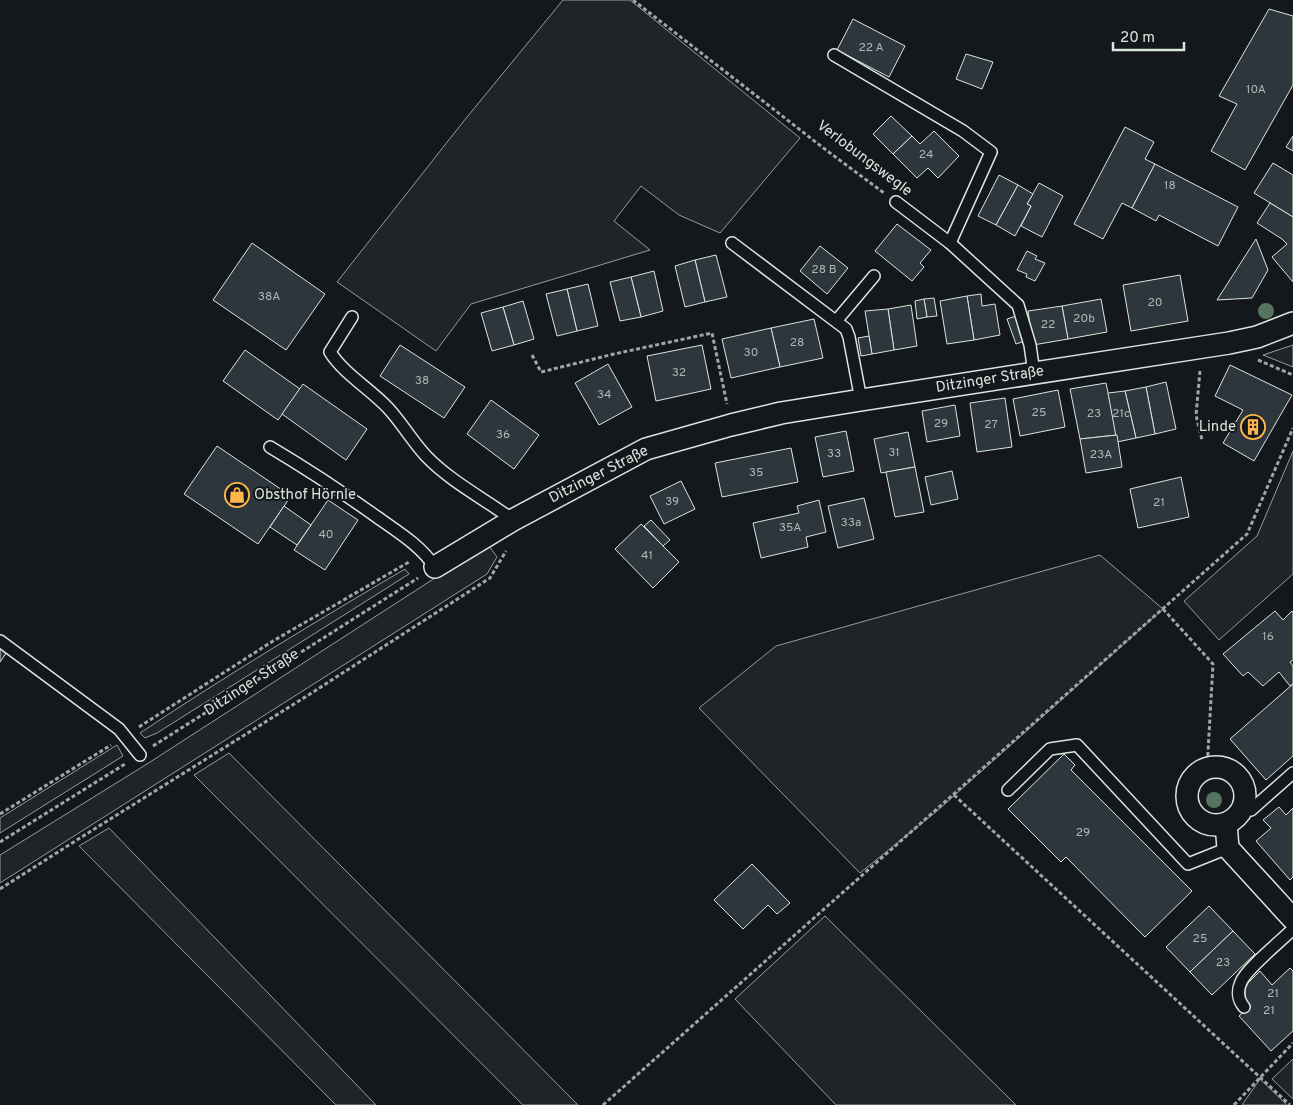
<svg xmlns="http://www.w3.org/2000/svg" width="1293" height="1105" font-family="Overpass,sans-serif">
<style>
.green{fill:#202428;stroke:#939e99}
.building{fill:#2c363c;stroke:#d8e6dc}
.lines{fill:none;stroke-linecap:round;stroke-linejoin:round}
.lane-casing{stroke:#d8e6dc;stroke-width:14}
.street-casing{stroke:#d8e6dc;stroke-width:24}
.path{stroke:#9da8a2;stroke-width:3;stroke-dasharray:4 2.5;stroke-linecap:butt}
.lane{stroke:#14181c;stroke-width:11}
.street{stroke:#14181c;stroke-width:21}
.tree{fill:#55745f}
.labels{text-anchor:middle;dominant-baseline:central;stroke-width:4;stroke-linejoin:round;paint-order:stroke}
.number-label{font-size:12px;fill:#adbab4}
.street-label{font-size:15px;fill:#d8e6dc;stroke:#14181c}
.poi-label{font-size:15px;fill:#d8e6dc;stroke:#14181c;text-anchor:end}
</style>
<rect width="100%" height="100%" fill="#14181c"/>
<g class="green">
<polygon points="563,0 630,0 800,138 720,233 679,215 641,186 614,221 650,250 471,304 436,351 337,282 463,122"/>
<polygon points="1293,345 1293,367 1263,355"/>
<polygon points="1293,451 1293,574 1219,640 1184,601 1257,536"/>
<polygon points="489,546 497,557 487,574 0,883 0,855 147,764 435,578"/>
<polygon points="1100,555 1163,609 937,811 860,873 699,708 776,646"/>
<path d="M405,569L409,574L157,733L145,738L140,733C227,675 315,622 405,569Z"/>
<polygon points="117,745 123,756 0,833 0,818"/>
<polygon points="229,753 578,1105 523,1105 194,775"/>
<polygon points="109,828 376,1105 336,1105 79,846"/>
<polygon points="825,916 1016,1105 836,1105 735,999"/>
<polygon points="1293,1059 1293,1099 1272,1079"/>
<polygon points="1260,1079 1287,1105 1242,1105"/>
</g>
<g class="building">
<polygon points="1269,9 1293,16 1293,85 1245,170 1211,151 1237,104 1219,96"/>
<polygon points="853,19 905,46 889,77 837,50"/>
<polygon points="966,54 993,62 982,89 956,79"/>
<polygon points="891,116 912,136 893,154 873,134"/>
<polygon points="1125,127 1154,142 1145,159 1155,164 1132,208 1122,203 1103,239 1074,224"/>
<polygon points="934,131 959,156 938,178 928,168 917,178 893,154 912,136 920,144"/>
<polygon points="1293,136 1293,151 1286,147"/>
<polygon points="1273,163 1293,175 1293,217 1254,193"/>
<polygon points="1155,164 1238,207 1218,246 1159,215 1156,221 1132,208"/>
<polygon points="999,175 1018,185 996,225 978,216"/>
<polygon points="1039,183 1063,196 1042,237 1021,226 1031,206 1027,204"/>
<polygon points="1018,185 1033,194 1027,204 1031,206 1015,236 996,225"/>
<polygon points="1270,203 1293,217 1293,282 1272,257 1287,244 1282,239 1257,223"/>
<polygon points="897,224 931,250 920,263 924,267 912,281 875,251"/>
<polygon points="1256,239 1268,270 1252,298 1217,300"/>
<polygon points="252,243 325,294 286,350 213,300"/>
<polygon points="820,246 848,268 827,294 800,271"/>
<polygon points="1027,251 1037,256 1035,259 1045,263 1035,281 1026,277 1027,274 1017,270"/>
<polygon points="716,255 727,297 705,302 695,260"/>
<polygon points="695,260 705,302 685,307 675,266"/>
<polygon points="654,271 663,311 641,317 631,277"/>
<polygon points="1180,275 1188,321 1131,331 1123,285"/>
<polygon points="631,277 641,317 620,321 610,282"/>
<polygon points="588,284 598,326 577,331 567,289"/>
<polygon points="567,289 577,331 557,336 546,294"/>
<polygon points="981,294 982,306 995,304 1000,335 974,340 967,296"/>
<polygon points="967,296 974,340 947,344 940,301"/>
<polygon points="934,298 937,316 927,317 924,299"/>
<polygon points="924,299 927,317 917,319 915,301"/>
<polygon points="1101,299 1107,332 1068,339 1062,306"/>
<polygon points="523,301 534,339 514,345 503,307"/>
<polygon points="911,305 917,346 894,350 888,309"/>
<polygon points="1062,306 1068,339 1033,345 1028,311"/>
<polygon points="503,307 514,345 492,351 481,313"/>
<polygon points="888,309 894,350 872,354 865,311"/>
<polygon points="1016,316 1025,341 1016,344 1007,319"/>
<polygon points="814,319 823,358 780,367 771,328"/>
<polygon points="771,328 780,367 731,378 722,339"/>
<polygon points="869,336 872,354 861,356 858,338"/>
<polygon points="400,345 465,387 444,418 380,376"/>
<polygon points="702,345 711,389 656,401 647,356"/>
<polygon points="245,350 300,389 278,420 223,381"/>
<polygon points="608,364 632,407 599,425 575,383"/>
<polygon points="1230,365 1292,395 1254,461 1223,443 1243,410 1215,396"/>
<polygon points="1166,382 1176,429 1155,434 1146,387"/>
<polygon points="1106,383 1117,435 1080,439 1070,389"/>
<polygon points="303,384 367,429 346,460 282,414"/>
<polygon points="1146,387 1155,434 1136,438 1125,391"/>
<polygon points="1058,390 1065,427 1020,436 1013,399"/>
<polygon points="1125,391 1136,438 1117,442 1108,393"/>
<polygon points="1005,398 1012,447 977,452 970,403"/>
<polygon points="491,400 539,435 514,469 467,434"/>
<polygon points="955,405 960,436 927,442 922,411"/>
<polygon points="846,431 854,471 823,477 815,437"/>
<polygon points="908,432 915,467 881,473 874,439"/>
<polygon points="1117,435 1122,467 1086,473 1080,439"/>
<polygon points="217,446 291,496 258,544 184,494"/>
<polygon points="791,448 798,482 722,497 715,463"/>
<polygon points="915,467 924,512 895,517 886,472"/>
<polygon points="952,471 958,499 931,505 925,477"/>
<polygon points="1181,477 1189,517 1138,528 1130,489"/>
<polygon points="681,481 695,509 664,524 650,496"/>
<polygon points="864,498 874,539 838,548 828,506"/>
<polygon points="328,500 358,520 325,570 294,550"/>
<polygon points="819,500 826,532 806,537 808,547 761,558 753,523 799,513 797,506"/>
<polygon points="284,506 311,525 297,545 270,527"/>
<polygon points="651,520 670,540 663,546 644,526"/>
<polygon points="641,524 679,562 653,588 615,549"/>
<polygon points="1275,611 1283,620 1292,611 1293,613 1293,660 1290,662 1293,666 1293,684 1290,686 1279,672 1263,686 1248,672 1243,676 1223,654"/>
<polygon points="0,647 7,652 0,662"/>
<polygon points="1293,684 1293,756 1266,780 1230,739"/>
<polygon points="1064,754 1075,765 1071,770 1192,891 1145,937 1066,857 1061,862 1008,809"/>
<polygon points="1279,807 1286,815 1293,808 1293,877 1290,880 1256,841 1271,828 1263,820"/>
<polygon points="752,864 790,903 777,914 768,905 743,929 714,900"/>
<polygon points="1209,906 1233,931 1190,972 1166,947"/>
<polygon points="1233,931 1255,954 1212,995 1190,972"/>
<polygon points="1290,968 1293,971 1293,1031 1271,1051 1239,1016 1250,1006 1245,999 1245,989 1248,983 1260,971 1272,985"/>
</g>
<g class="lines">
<defs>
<g id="lane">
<polyline points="834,55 963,131 991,152 950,243"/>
<polyline points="896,202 950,243 1018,305 1030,345 1034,373"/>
<polyline points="732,243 846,329 849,337 861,400"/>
<path d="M352,317L330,352C344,374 369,388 388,408C402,423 412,441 426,456C451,482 485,499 513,520"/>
<polyline points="837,320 874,276"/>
<path d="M270,447C307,469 342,492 377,517C398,532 420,545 435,567"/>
<polyline points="0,641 119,729 140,755"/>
<polyline points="1008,790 1050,749 1077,745 1188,864 1228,848"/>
<polyline points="1242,809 1251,810 1293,773"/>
<path d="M1244,1007C1238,1000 1237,991 1241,982C1246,969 1282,940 1293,929"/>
</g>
<g id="street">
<polyline points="435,567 513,520 646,449 731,425 781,413 861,400 1229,343 1257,337 1293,323"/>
<circle cx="1216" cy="796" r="29"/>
<polyline points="1226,824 1228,848 1293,919"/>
</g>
</defs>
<use href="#lane" class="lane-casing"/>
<use href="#street" class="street-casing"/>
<g class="path">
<polyline points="633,0 826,150 884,193"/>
<polyline points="532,355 541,372 614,354 712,333 727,404"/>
<polyline points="1258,360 1293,375"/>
<polyline points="1200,371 1196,415 1202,440"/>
<polyline points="1163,609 1213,664 1207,769"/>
<polyline points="139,727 273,641 409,562"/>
<polyline points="153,746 418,578"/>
<polyline points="954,795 1290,1105"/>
<polyline points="0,814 111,745"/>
<polyline points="0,842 125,764"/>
<polyline points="0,889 80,838 310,694 490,578 506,551"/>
<polyline points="603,1105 1247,534 1293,428"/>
<polyline points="1234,1105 1293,1043"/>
</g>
<use href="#lane" class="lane"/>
<use href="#street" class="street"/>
</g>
<g class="tree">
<circle cx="1266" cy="311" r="8"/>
<circle cx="1214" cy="800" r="8"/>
</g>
<defs>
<symbol id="building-ring" viewBox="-11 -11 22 22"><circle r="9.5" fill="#14181c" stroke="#ffb74d" stroke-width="1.5"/><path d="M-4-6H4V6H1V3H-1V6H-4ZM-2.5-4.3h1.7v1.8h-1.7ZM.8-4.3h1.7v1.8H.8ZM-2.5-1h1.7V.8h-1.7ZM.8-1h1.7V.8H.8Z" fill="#ffb74d"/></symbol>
<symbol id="shop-ring" viewBox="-11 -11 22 22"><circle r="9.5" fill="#14181c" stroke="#ffb74d" stroke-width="1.5"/><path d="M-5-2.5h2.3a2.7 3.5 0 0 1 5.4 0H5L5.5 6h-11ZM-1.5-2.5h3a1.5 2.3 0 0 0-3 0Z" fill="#ffb74d"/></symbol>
</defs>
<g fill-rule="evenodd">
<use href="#building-ring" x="1239" y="413" width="28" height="28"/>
<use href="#shop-ring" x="223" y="481" width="28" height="28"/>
</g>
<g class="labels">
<g class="number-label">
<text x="871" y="48">22 A</text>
<text x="1256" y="90">10A</text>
<text x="926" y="155">24</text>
<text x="1170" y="186">18</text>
<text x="824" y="270">28 B</text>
<text x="269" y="297">38A</text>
<text x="1155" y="303">20</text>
<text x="1084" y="319">20b</text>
<text x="1048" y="325">22</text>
<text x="797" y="343">28</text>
<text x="751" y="353">30</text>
<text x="679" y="373">32</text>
<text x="422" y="381">38</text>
<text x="604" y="395">34</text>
<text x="1039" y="413">25</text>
<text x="1094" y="414">23</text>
<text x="1121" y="414">21c</text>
<text x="941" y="424">29</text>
<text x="991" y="425">27</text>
<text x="503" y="435">36</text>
<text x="894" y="453">31</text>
<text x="834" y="454">33</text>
<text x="1101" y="455">23A</text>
<text x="756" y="473">35</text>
<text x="672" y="502">39</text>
<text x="1159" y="503">21</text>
<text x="851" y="523">33a</text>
<text x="790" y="528">35A</text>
<text x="326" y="535">40</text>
<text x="647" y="556">41</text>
<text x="1268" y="637">16</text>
<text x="1083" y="833">29</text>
<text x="1200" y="939">25</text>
<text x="1223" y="963">23</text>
<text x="1273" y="994">21</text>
<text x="1269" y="1011">21</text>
</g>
<g class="street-label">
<text transform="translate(864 159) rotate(37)">Verlobungswegle</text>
<text transform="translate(990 380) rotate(-9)">Ditzinger Straße</text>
<text transform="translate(599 475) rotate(-27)">Ditzinger Straße</text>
<text transform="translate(252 683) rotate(-33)">Ditzinger Straße</text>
</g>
<g class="poi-label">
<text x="1236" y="427">Linde</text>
<text x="254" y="495" text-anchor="start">Obsthof Hörnle</text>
</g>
</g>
<path d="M1113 42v8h71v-8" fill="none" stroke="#d8e6dc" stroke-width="2.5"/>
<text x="1120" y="42" font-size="15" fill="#d8e6dc" stroke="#14181c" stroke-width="4" paint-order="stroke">20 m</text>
</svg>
